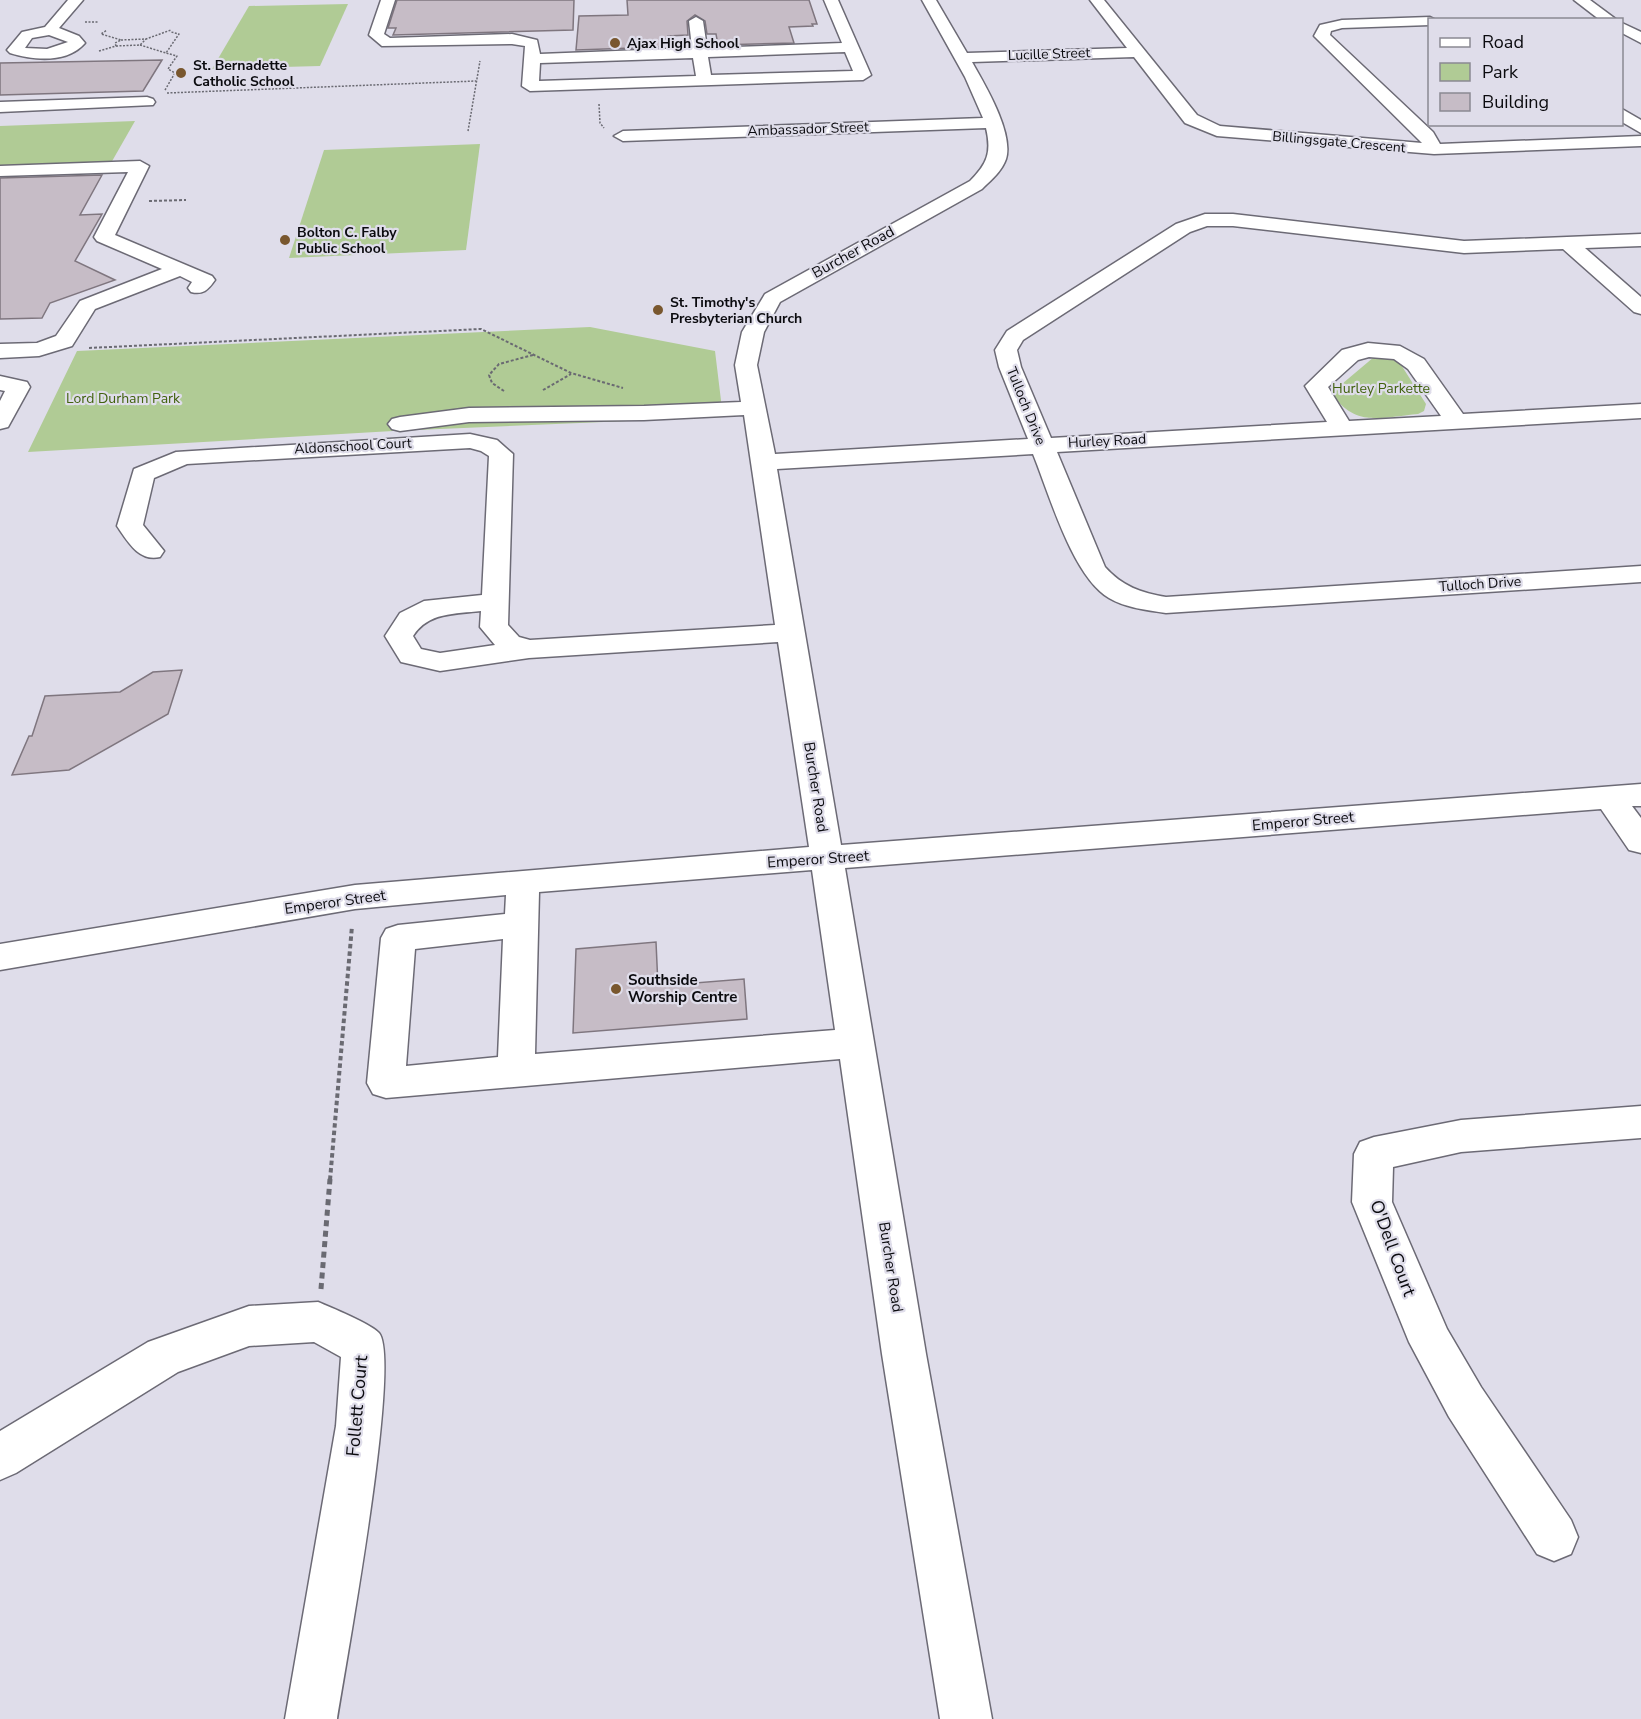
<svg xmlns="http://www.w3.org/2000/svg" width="1641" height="1719" font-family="'Nunito Sans',sans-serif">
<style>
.green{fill:#b0cb95}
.building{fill:#c6bcc6;stroke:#7f767f;stroke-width:1.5}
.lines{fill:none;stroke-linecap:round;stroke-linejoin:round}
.minor-casing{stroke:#6c6a75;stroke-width:3}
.path-far3{stroke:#6a6a72;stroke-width:1.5;stroke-dasharray:2 1.5;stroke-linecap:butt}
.path-far2{stroke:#6a6a72;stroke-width:2;stroke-dasharray:3 2;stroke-linecap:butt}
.path-far1{stroke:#6a6a72;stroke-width:4;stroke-dasharray:4.5 3;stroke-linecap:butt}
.path{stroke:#6a6a72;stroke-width:5;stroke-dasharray:6 4.5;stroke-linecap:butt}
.minor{fill:#fff;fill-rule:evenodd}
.poi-dot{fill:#79572e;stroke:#dfddea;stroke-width:2}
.labels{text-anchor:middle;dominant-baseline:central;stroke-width:4.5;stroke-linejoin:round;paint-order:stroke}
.far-poi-label{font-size:14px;font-weight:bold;fill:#0b0b0f;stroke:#dfddea;text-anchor:start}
.far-street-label{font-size:14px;fill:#0b0b0f;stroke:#dfddea}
.far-park-label{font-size:14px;fill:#41620f;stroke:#dfddea}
.street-label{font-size:15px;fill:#0b0b0f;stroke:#dfddea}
.poi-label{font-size:15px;font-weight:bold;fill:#0b0b0f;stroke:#dfddea;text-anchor:start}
.near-street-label{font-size:18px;fill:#0b0b0f;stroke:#dfddea}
</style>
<rect width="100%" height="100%" fill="#dfddea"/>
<g class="green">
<polygon points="348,4 320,66 212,69 249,6"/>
<polygon points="135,121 111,163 0,167 0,126"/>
<polygon points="480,144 466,250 289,258 324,150"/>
<polygon points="590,327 715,351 723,417 393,431 28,452 77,351"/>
<path d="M1374,357L1398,360L1426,404L1424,411L1418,414C1383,417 1356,428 1333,395L1336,389Z"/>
</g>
<g class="building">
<polygon points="397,0 574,0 573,30 393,35 396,28 388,28"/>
<polygon points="627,0 809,0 817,24 812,24 813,26 789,27 794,43 718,45 716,34 707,34 705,21 695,15 687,21 688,35 668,36 668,39 661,39 662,47 576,50 579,16 628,15"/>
<polygon points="162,60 143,91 0,95 0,63"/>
<polygon points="102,175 80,215 102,214 75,261 115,280 50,303 42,318 0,319 0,178"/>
<polygon points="182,670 168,714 69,770 12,775 29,736 32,736 45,696 120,692 153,672"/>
<polygon points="656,942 658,986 744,979 747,1019 573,1033 576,949"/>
</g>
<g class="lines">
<defs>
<g id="minor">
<path d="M68,0H83L59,28L79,36L85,43C67,64 33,60 10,53L7,50L22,32L45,27ZM49,35L68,42L47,49L25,48L32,38Z"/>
<path d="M381,0H395L384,34L390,38L512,34L537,40L540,54L692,48L689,21L696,17L703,21L707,48L842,43L824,0H838L871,75L863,80L530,91L522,86L525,46L512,44L382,46L369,35ZM845,52L853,71L711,75L708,57ZM693,58L696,76L539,81L540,63Z"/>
<path d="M922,0H936L967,53L1127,48L1090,0H1104L1197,115L1220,126L1422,143L1314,36L1320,25L1342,20L1430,17L1436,20H1430V25L1342,28L1331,31L1330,35L1433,132L1440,144L1641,136V146L1434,154L1217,136L1185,123L1134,57L972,62C985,85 1014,133 1006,159C1002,171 991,180 982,189L780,302L764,332L757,365L775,454L1028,439L999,367L995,350L1007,331L1176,224L1205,214H1233L1464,241L1641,234V246L1585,248L1641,297V314L1634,312L1563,249L1464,253L1233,226H1207L1190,232L1023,340L1017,350L1021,367L1051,438L1327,422L1305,386L1342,350L1368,343L1400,346L1424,359L1463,414L1641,404V418L1057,452L1105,567C1122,586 1141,593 1166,597L1641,566V582L1166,613C1147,610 1126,608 1109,598C1072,576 1049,493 1033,454L777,469L841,845L1641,784V806H1632L1641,818V853L1629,850L1601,809L845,868L926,1354L992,1719H940L882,1354L840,1059L386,1098L373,1094L367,1083L381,938L386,929L398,925L505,914L506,895L355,909L0,970V944L355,885L809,847L778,642L529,658L440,671L401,662L385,636L400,613L424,601L482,595L489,456L481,451L470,448L187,464L154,478L143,525L164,551L160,557C139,562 128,542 117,526L134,469L176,452L470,434L497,440L513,454L508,625L519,637L530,640L775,625L744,415L644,420L469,422L400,431L392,429L388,424L392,419L400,417L469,408L644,406L741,402L735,365L742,332L765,294L970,181C987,164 992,153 986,128L623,141L614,136L623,131L983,118L965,77ZM1369,357L1394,359L1408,369L1441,416L1349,421L1328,387L1358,360ZM481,611L480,627L495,645L440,653L421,649L413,636C428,612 455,614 481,611ZM812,870L835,1030L535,1054L539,892ZM503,939L498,1057L406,1066L415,949Z"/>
<polygon points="1574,0 1590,0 1617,20 1600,20"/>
<polygon points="1622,23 1641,32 1641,43 1622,33"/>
<polygon points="147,97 153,99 155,102 153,105 0,112 0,102"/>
<polygon points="1622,109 1641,120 1641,133 1622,122"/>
<path d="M140,161L149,166L115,235L212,276L215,280C208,290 203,295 191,292L188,288L192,282L180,276L95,309L72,346L39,356L0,358V344L37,343L56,336L80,301L162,269L97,241L94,237L128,172L0,176V166Z"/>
<polygon points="0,376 27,382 30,387 8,427 0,429 0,401 5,391 0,390"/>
<polygon points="1641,1106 1641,1138 1461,1152 1393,1167 1392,1202 1447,1329 1481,1387 1571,1520 1578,1537 1571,1554 1554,1561 1537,1554 1449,1417 1409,1342 1352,1202 1354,1154 1360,1142 1374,1137 1461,1120"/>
<path d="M318,1302C330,1307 371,1324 379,1333C402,1360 345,1667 337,1719H285L336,1426L341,1357L314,1342L249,1346L178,1372L16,1473L0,1480V1431L148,1342L249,1306Z"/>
</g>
</defs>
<use href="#minor" class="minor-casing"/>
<g class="path-far3">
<polyline points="85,22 99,22"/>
<polyline points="121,40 146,39 171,30"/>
<polyline points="140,45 166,53 179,34 171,32"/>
<polyline points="116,46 140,45 146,39"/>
<polyline points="99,51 116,46 115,43 121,40 101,34 107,30"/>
<polyline points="165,90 175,73 168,69 177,56 166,53"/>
<polyline points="167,93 476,81"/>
<polyline points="599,104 600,123 604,128"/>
<polyline points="468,131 480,61"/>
</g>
<g class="path-far2">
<polyline points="149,201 186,200"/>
<polyline points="89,348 481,329 571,373 623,388"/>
<polyline points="543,390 571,374"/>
<polyline points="504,391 492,383 489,375 499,364 533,355"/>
</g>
<polyline class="path-far1" points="330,1180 352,926"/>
<polyline class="path" points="321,1289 330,1179"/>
<use href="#minor" class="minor"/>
</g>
<g class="poi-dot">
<circle cx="615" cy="43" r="6"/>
<circle cx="181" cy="73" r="6"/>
<circle cx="285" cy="240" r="6"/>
<circle cx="658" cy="310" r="6"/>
<circle cx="616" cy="989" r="6"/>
</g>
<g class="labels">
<g class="far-poi-label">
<text x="627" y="43">Ajax High School</text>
<text x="193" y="65">St. Bernadette<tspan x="193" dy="16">Catholic School</tspan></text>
<text x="297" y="232">Bolton C. Falby<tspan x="297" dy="16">Public School</tspan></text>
<text x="670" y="302">St. Timothy's<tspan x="670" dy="16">Presbyterian Church</tspan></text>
</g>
<g class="far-street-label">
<text transform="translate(1049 54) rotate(-2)">Lucille Street</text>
<text transform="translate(808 129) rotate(-2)">Ambassador Street</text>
<text transform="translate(1339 142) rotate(5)">Billingsgate Crescent</text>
<text transform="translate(1026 406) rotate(68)">Tulloch Drive</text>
<text transform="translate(1107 441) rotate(-3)">Hurley Road</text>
<text transform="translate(353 446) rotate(-3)">Aldonschool Court</text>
<text transform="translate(1480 584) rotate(-4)">Tulloch Drive</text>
</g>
<g class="far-park-label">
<text x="1381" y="388">Hurley Parkette</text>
<text x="123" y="398">Lord Durham Park</text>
</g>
<g class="street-label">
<text transform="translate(853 252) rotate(-29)">Burcher Road</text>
<text transform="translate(816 787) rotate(81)">Burcher Road</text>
<text transform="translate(1303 821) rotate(-5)">Emperor Street</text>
<text transform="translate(818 859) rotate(-4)">Emperor Street</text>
<text transform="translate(335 902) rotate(-8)">Emperor Street</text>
<text transform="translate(891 1267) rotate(81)">Burcher Road</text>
</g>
<g class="poi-label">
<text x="628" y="980">Southside<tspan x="628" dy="17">Worship Centre</tspan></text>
</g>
<g class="near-street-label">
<text transform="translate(1393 1248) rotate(70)">O'Dell Court</text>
<text transform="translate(357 1406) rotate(-85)">Follett Court</text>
</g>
</g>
<rect x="1428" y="18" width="195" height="108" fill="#dfddea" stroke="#8a8992" stroke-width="1.5"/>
<rect x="1440" y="38" width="30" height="9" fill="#ffffff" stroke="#8a8992" stroke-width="1.5"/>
<text x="1482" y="48" font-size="18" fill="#0b0b0f">Road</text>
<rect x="1440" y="63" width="30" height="18" fill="#b0cb95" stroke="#8a8992" stroke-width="1.5"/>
<text x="1482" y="78" font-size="18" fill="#0b0b0f">Park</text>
<rect x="1440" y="93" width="30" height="18" fill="#c6bcc6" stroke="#8a8992" stroke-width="1.5"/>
<text x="1482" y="108" font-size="18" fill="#0b0b0f">Building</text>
</svg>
